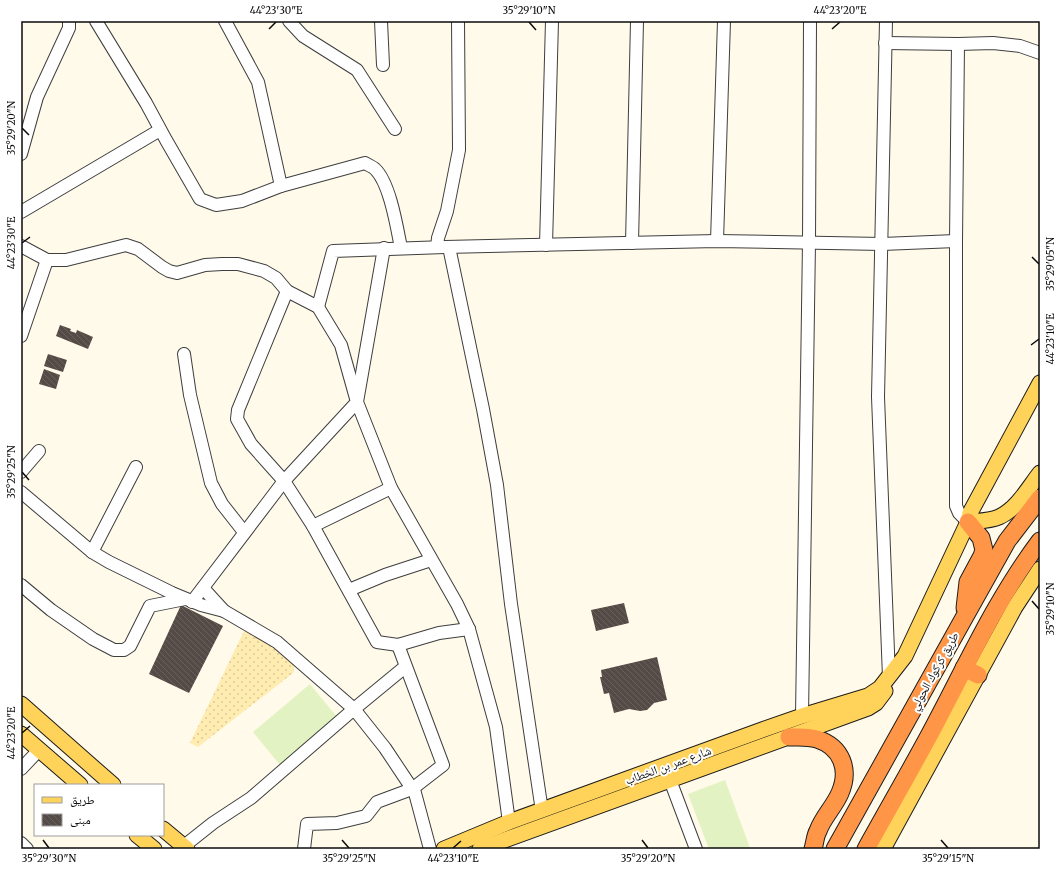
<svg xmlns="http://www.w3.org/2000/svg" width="1061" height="870" font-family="Merriweather,'Noto Naskh Arabic',serif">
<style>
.sand{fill:url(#sand-dots)}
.pitch{fill:#e3f2c2}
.building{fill:url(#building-back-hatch)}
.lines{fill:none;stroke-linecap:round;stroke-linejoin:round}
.minor-casing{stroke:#3e3e3e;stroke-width:14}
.major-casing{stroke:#1c1c1c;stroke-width:17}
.highway-casing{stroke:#1c1c1c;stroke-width:19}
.minor{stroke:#fff;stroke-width:12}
.major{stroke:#ffd359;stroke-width:15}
.highway{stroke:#ff9647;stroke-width:17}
.ticks{fill:none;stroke:#0b0b0b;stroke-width:1.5}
.labels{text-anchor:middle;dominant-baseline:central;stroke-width:4;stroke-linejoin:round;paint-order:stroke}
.street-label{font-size:12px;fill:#0b0b0b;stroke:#fff}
.neatline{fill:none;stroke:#0b0b0b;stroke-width:1.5}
.ticks-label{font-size:10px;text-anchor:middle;fill:#0b0b0b}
</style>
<defs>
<pattern id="sand-dots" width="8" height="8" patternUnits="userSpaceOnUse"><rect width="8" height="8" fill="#ffecb1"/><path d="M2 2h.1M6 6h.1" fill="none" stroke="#d9c997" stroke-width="1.8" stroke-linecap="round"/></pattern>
<pattern id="building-back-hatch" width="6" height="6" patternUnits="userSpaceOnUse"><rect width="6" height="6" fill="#544b46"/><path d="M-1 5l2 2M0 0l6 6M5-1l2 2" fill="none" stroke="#68605c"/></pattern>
</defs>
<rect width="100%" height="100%" fill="#fffae9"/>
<polygon class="sand" points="245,629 274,645 295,663 293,673 198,747 190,743"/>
<g class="pitch">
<polygon points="310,684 337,717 280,765 253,732"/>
<polygon points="725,780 750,848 747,849 709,849 688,794"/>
</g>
<g class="building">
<polygon points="60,325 71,329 70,331 76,333 77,330 93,337 88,349 56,336"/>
<polygon points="48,354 67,360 63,372 44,366"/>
<polygon points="44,369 60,375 56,389 39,384"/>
<polygon points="624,603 629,623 596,631 591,610"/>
<polygon points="181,605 223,626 189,693 149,674"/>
<polygon points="657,657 667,700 654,703 647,710 640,711 629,709 614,713 609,693 604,694 600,677 602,677 601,670"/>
</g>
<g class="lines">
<defs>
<g id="minor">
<path d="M96,21L146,103L166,140L200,199L216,205L242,201L281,186L365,163C368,165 373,167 375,169C390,183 397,228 401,248"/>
<polyline points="225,21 258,82 281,186"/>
<polyline points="289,21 303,36 357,70 395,129"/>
<polyline points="381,21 383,65"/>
<polyline points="886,21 878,397 889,677"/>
<polyline points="885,43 958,44 993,43 1020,46 1040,53"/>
<polyline points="958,44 956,241 956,506 959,513 968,522"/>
<polyline points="21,154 37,97 69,28 69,21"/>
<polyline points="21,212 160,130"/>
<polyline points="717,241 724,21"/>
<polyline points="632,243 637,21"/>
<polyline points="546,245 552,21"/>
<polyline points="21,246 47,260 66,260 126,245 138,249 162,267 169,271 177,273 205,265 222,264 238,264 264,271 276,278 287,291 318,307 341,345 357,402 284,481 192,602"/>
<polyline points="437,247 438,238 447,211 459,150 458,21"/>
<polyline points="449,247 483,409 497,485 511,604 542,811"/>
<polyline points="384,248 357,402 391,488 457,604 469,629 496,727 509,822"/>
<polyline points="287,291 238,410 237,419 251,444 284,481 313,526 377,642 398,645 439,633 469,629"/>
<polyline points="318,307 333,251 445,247 717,241 882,244 956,241"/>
<polyline points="21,336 47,260"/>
<polyline points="184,354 190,395 211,483 222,504 244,532"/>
<polyline points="21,472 39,451"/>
<polyline points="21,492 92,552 109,562 172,593 201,605 224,611 277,642 354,709 385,748 415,793 430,849"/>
<polyline points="313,526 391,488"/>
<polyline points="92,552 136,467"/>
<polyline points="21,585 51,610 93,639 114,650 124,650 130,646 150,606 185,599"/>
<polyline points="203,588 224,611"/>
<polyline points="349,590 385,575 431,560"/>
<polyline points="802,716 809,242 810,21"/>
<polyline points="21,769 39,750"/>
<polyline points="670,780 696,849"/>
<polyline points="21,843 27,849"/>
<polyline points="184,846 213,823 251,798 354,709 405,667"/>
<polyline points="304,849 307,824 337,823 366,816 377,802 412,789 443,765 398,645"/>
</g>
<g id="major">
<path d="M968,522C978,521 990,521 999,517C1017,509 1029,487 1040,473"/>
<polyline points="21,704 113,785"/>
<polyline points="21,734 80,785"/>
<polyline points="163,829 187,849"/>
<polyline points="137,835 154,849"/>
<polyline points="444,849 509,822 762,730 802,716 868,696 880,688 905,656 968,522 970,513 1040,383"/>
<polyline points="480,849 868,708 876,703 885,691"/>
<polyline points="883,849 1015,607 1040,569"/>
</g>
<g id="highway">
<polyline points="965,608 968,582 982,556 984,550 981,538 968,522"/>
<polyline points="964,668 978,675"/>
<path d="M789,737C797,737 808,736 817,739C842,747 850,770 840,793C834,807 823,817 818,831C815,836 815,843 813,849"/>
<polyline points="835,849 1007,541 1040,498"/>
<path d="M866,849C887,811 909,773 930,734C965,669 995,601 1040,541"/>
</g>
</defs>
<use href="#minor" class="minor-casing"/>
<use href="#major" class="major-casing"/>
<use href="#highway" class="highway-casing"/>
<use href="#minor" class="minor"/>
<use href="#major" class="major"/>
<use href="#highway" class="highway"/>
</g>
<path class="ticks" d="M529,22L536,30M269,29L276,22M832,29L840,22M22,128L29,135M22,243L30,237M1032,257L1039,264M1031,345L1039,339M22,472L29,480M1032,601L1039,609M22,733L30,726M43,840L49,848M342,840L349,848M642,840L648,848M941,840L948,848M453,848L461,841"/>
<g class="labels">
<g class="street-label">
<text transform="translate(934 671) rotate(-61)">طريق كركوك الحولي</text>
<text transform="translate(668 765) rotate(-20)">شارع عمر بن الخطاب</text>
</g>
</g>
<rect width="1061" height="870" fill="none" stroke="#ffffff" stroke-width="44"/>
<rect x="34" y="784" width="130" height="52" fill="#ffffff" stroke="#9d9d9d"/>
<rect x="42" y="797" width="20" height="6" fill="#ffd359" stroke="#9d9d9d"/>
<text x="70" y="804" font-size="12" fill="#0b0b0b">طريق</text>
<rect x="42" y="814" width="20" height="12" fill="url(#building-back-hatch)" stroke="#9d9d9d"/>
<text x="70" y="824" font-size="12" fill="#0b0b0b">مبنى</text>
<rect x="22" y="22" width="1017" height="826" class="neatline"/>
<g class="ticks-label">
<text x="276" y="14">44°23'30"E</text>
<text x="529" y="14">35°29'10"N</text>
<text x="840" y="14">44°23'20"E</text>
<text transform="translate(11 128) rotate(-90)" y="4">35°29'20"N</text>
<text transform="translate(11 243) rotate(-90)" y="4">44°23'30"E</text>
<text transform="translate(1050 264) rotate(-90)" y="4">35°29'05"N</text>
<text transform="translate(1050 339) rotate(-90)" y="4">44°23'10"E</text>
<text transform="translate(11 472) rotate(-90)" y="4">35°29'25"N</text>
<text transform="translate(1050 609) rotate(-90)" y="4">35°29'10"N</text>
<text transform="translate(11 733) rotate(-90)" y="4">44°23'20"E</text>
<text x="49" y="862">35°29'30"N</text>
<text x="349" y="862">35°29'25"N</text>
<text x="453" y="862">44°23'10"E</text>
<text x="648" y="862">35°29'20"N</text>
<text x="948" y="862">35°29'15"N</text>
</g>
</svg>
